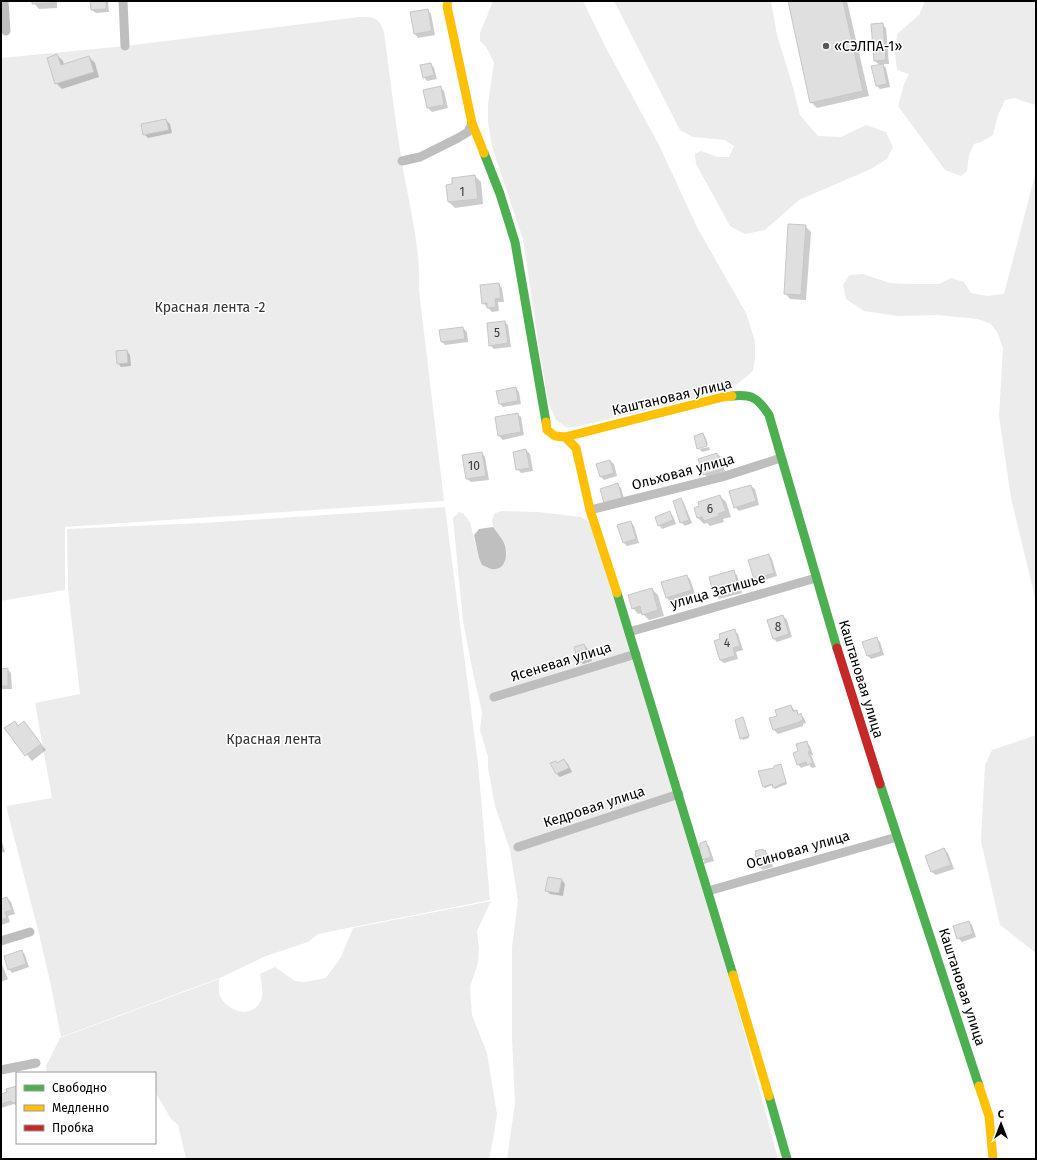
<svg xmlns="http://www.w3.org/2000/svg" width="1037" height="1160" font-family="'Fira Sans',sans-serif">
<style>
.green{fill:#ececec}
.water{fill:#bfbfbf}
.shadow{fill:#0003}
.building{fill:#dfdfdf;stroke:#c7c7c7}
.lines{fill:none;stroke-linecap:round;stroke-linejoin:round}
.street{stroke:#bebebe;stroke-width:9}
.fast{stroke:#4caf50;stroke-width:9}
.slow{stroke:#ffc107;stroke-width:9}
.jam{stroke:#c62828;stroke-width:9}
.poi-dot{fill:#595959;stroke:#fff;stroke-width:1.5}
.labels{text-anchor:middle;dominant-baseline:central;stroke-width:3;stroke-linejoin:round;paint-order:stroke}
.number-label{font-size:12px;fill:#383838}
.poi-label{font-size:14px;fill:#000;stroke:#fff;text-anchor:start}
.park-label{font-size:14px;fill:#333;stroke:#fff}
.street-label{font-size:14px;fill:#000;stroke:#fff}
</style>
<rect width="100%" height="100%" fill="#fff"/>
<g class="green">
<polygon points="493,1 583,1 606,48 659,145 698,229 746,313 755,341 755,358 753,371 730,390 575,427 566,427 556,420 549,404 541,360 523,239 492,147 488,122 488,104 494,62 486,47 480,41 480,33"/>
<polygon points="614,1 771,1 777,35 793,87 800,115 818,136 841,137 866,125 886,132 893,147 887,159 871,169 799,200 765,230 745,234 730,226 696,164 695,154 701,151 718,157 729,157 734,146 725,140 693,137 680,130"/>
<polygon points="925,1 1036,1 1036,105 1025,102 1015,98 1005,100 998,115 993,135 981,142 974,144 969,155 967,171 961,176 945,170 898,106 904,84 909,74 897,70 895,53 897,34 919,15"/>
<path d="M359,17C375,17 378,17 384,32C390,76 395,120 402,163C409,203 421,250 419,290L444,501L65,527V590L1,601V58L125,46Z"/>
<polygon points="1036,171 1036,602 1011,498 999,416 1003,348 997,332 991,324 978,319 937,315 898,316 864,311 846,299 843,285 849,275 863,274 890,283 910,284 939,284 951,278 964,282 971,293 987,296 1004,294"/>
<polygon points="445,507 478,764 490,900 318,934 308,942 266,956 222,977 61,1037 51,986 39,934 6,806 52,798 35,703 80,694 68,589 67,529 203,523"/>
<polygon points="502,511 539,512 581,517 591,523 734,995 778,1159 507,1159 515,1103 512,1039 512,947 518,901 510,850 495,806 488,768 488,757 480,730 482,712 473,673 463,621 453,518 459,512 463,513 470,522 479,558 491,569 500,567 505,562 499,534 493,527 492,519 495,513"/>
<polygon points="1036,735 1036,953 1000,925 981,841 985,765 992,750"/>
<path d="M491,901L477,931L479,948L478,963L470,987L472,1015L487,1053L497,1114L493,1140L489,1159H186L178,1125L171,1119L155,1092V1073H47L46,1066L60,1038L219,979C219,985 218,993 221,998C229,1011 251,1019 260,1002C265,995 261,982 260,974L275,967L295,981L305,982L326,978L341,957L353,928Z"/>
</g>
<path class="water" d="M493,527C497,532 501,537 504,543C508,554 507,571 491,569C488,568 485,566 482,565L479,558L474,535L479,529Z"/>
<g class="shadow">
<polygon points="25,1 57,1 57,8 39,9 33,2 26,2"/>
<polygon points="91,1 108,1 109,12 96,13 92,10"/>
<polygon points="789,1 847,1 869,96 817,108 811,102"/>
<polygon points="428,10 431,14 435,35 418,38 415,34 411,13"/>
<polygon points="882,24 886,28 889,64 882,64 886,68 890,87 880,89 877,86 880,65 875,61"/>
<polygon points="57,55 63,61 64,65 89,57 95,63 99,77 62,89 56,83"/>
<polygon points="431,64 434,68 437,79 427,81 424,77"/>
<polygon points="440,87 444,91 448,108 432,112 428,108 425,91"/>
<polygon points="166,120 170,124 172,133 148,138 144,134"/>
<polygon points="475,176 481,182 483,204 455,208 449,202"/>
<polygon points="805,226 811,232 806,300 790,299 785,293"/>
<polygon points="498,284 502,288 504,302 498,302 499,311 492,312 483,303"/>
<polygon points="505,322 508,325 511,347 494,349 490,345"/>
<polygon points="463,328 467,332 468,342 445,345 442,342"/>
<polygon points="127,351 130,355 131,366 121,367 118,363"/>
<polygon points="516,388 519,392 521,404 503,407 500,404"/>
<polygon points="517,414 521,417 524,435 503,440 499,436 496,418"/>
<polygon points="703,434 706,438 708,445 699,447 699,449 698,448"/>
<polygon points="709,447 710,450 702,452 699,449"/>
<polygon points="526,450 530,454 533,471 521,473 517,469"/>
<polygon points="482,453 485,457 489,480 471,482 467,479 464,456"/>
<polygon points="717,454 721,457 725,472 708,478 704,474"/>
<polygon points="610,461 614,464 617,476 604,480 600,476"/>
<polygon points="617,485 621,488 625,502 608,506"/>
<polygon points="751,486 755,489 759,505 739,511 735,507"/>
<polygon points="720,496 726,502 731,517 723,519 724,522 710,526 707,523 704,524 698,518 695,508"/>
<polygon points="681,500 684,503 692,523 685,526 681,522"/>
<polygon points="669,513 673,516 676,524 662,529 659,525"/>
<polygon points="630,522 634,526 639,543 627,546 624,543"/>
<polygon points="769,555 772,559 777,576 758,582 755,578"/>
<polygon points="733,572 737,575 742,593 719,599 715,595"/>
<polygon points="686,576 690,579 695,594 670,602 667,598 662,583"/>
<polygon points="652,589 658,595 664,616 649,620 642,613 638,614 633,608"/>
<polygon points="783,616 787,620 792,637 777,642 773,638"/>
<polygon points="734,631 738,634 743,650 736,652 738,659 724,663 720,660 717,653 715,641 722,639"/>
<polygon points="876,638 880,642 884,655 871,659 868,656"/>
<polygon points="584,645 588,649 592,661 583,664 579,660"/>
<polygon points="7,669 11,673 12,689 1,689 1,670"/>
<polygon points="791,706 795,711 804,718 806,723 803,724 803,726 778,734 774,730 771,719 778,717"/>
<polygon points="743,718 749,738 743,740 741,738"/>
<polygon points="15,722 19,726 24,722 46,750 32,761 6,729"/>
<polygon points="806,742 810,746 813,755 811,755 816,767 812,768 809,765 801,768 798,764 799,752"/>
<polygon points="564,760 568,764 572,772 560,777 557,774 552,764 558,764"/>
<polygon points="781,765 787,784 775,789 773,785 765,788 763,786 775,769"/>
<polygon points="1,838 5,852 1,853"/>
<polygon points="705,843 709,846 714,861 704,864"/>
<polygon points="944,849 948,853 954,869 936,875 932,872 926,856"/>
<polygon points="763,850 769,855 773,867 763,870 756,864"/>
<polygon points="562,880 565,884 563,896 550,894 546,890"/>
<polygon points="7,898 11,902 15,914 8,916 10,922 1,925 1,900"/>
<polygon points="969,922 972,925 976,937 962,942 958,938"/>
<polygon points="22,951 25,955 29,967 12,973 9,969"/>
<polygon points="1,962 8,979 1,982"/>
<polygon points="17,1087 17,1106 14,1104 1,1108 1,1095 8,1092"/>
</g>
<g class="building">
<polygon points="32,1 52,1 52,3 32,4"/>
<polygon points="90,1 106,1 106,9 91,10"/>
<polygon points="788,1 843,1 863,91 810,103"/>
<polygon points="428,9 432,31 414,34 410,12"/>
<polygon points="883,23 886,60 874,61 871,24"/>
<polygon points="57,54 61,65 89,56 94,72 55,84 47,58"/>
<polygon points="431,63 434,75 423,78 420,65"/>
<polygon points="883,64 887,84 876,86 871,66"/>
<polygon points="441,86 444,105 427,108 423,90"/>
<polygon points="166,119 169,130 143,135 141,124"/>
<polygon points="475,175 478,199 448,202 446,185 452,184 452,178"/>
<polygon points="788,224 806,225 801,295 784,294"/>
<polygon points="499,283 501,298 495,299 496,307 487,308 487,303 482,304 480,285"/>
<polygon points="505,321 508,343 489,346 487,323"/>
<polygon points="463,327 465,339 441,342 439,330"/>
<polygon points="127,350 128,363 117,364 116,351"/>
<polygon points="516,387 518,401 499,404 496,391"/>
<polygon points="518,413 521,432 498,436 495,417"/>
<polygon points="703,433 707,446 697,449 694,436"/>
<polygon points="526,449 530,468 516,470 513,452"/>
<polygon points="482,452 486,476 466,479 462,455"/>
<polygon points="717,453 722,469 703,475 698,459"/>
<polygon points="610,460 614,473 600,477 596,464"/>
<polygon points="618,483 622,498 604,503 600,489"/>
<polygon points="751,485 756,501 734,508 729,491"/>
<polygon points="720,495 726,511 718,514 719,516 704,521 702,517 697,518 694,508 699,506 698,502"/>
<polygon points="681,498 689,520 680,523 673,501"/>
<polygon points="670,511 673,520 658,526 655,517"/>
<polygon points="631,521 636,539 623,543 617,525"/>
<polygon points="769,554 774,573 754,579 748,560"/>
<polygon points="734,570 739,589 714,596 709,577"/>
<polygon points="687,575 692,590 666,598 661,582"/>
<polygon points="652,588 658,610 642,615 640,606 632,609 628,595"/>
<polygon points="783,615 789,634 773,639 767,620"/>
<polygon points="735,629 740,646 733,648 735,656 720,660 714,641 720,639 719,634"/>
<polygon points="877,637 881,652 867,656 862,642"/>
<polygon points="584,644 589,657 578,661 574,647"/>
<polygon points="8,668 8,686 1,686 1,669"/>
<polygon points="791,705 793,711 797,710 798,715 801,713 803,720 800,721 800,722 773,730 769,718 777,716 775,710"/>
<polygon points="743,717 749,736 740,739 735,720"/>
<polygon points="15,721 18,726 24,721 41,744 25,756 4,728"/>
<polygon points="807,741 810,751 808,752 813,763 807,765 806,762 797,765 793,753 798,751 796,744"/>
<polygon points="564,759 569,768 556,774 550,763 556,761 557,763"/>
<polygon points="781,764 786,782 773,788 772,784 763,787 758,771 774,768 774,766"/>
<polygon points="706,841 711,857 699,861 700,843"/>
<polygon points="944,848 951,865 931,872 925,856"/>
<polygon points="763,849 764,851 765,850 770,864 759,867 758,864 755,865 755,861 757,861 755,854 756,853 755,851"/>
<polygon points="548,877 562,879 559,893 545,891"/>
<polygon points="7,897 12,910 5,912 7,918 1,920 1,899"/>
<polygon points="969,921 973,934 957,939 953,926"/>
<polygon points="22,950 26,964 8,970 4,956"/>
<polygon points="17,1086 17,1102 12,1103 11,1101 1,1104 1,1094 7,1092 6,1089"/>
</g>
<g class="lines">
<g class="street">
<polyline points="4,1 6,31"/>
<polyline points="123,1 125,46"/>
<polyline points="402,161 420,157 458,138 468,132 472,123"/>
<polyline points="590,510 722,477 781,458"/>
<polyline points="629,632 816,578"/>
<polyline points="494,697 636,654"/>
<polyline points="518,847 679,794"/>
<polyline points="708,891 897,837"/>
<polyline points="1,941 30,932"/>
<polyline points="1,1070 36,1063"/>
</g>
<g class="fast">
<polyline points="484,153 500,194 515,242 546,422"/>
<path d="M732,396C752,394 758,398 769,415L837,648"/>
<polyline points="617,593 733,975"/>
<polyline points="880,784 979,1086"/>
<polyline points="769,1096 787,1159"/>
</g>
<g class="slow">
<polyline points="448,1 447,6 472,123 484,153"/>
<polyline points="546,422 547,430 555,436 565,437 576,448 590,510 617,593"/>
<polyline points="565,437 723,397 732,396"/>
<polyline points="733,975 769,1096"/>
<polyline points="979,1086 989,1116 993,1159"/>
</g>
<polyline class="jam" points="837,648 880,784"/>
</g>
<circle class="poi-dot" cx="826" cy="46" r="4"/>
<g class="labels">
<g class="number-label">
<text x="462" y="192">1</text>
<text x="497" y="333">5</text>
<text x="474" y="466">10</text>
<text x="710" y="509">6</text>
<text x="778" y="627">8</text>
<text x="727" y="643">4</text>
</g>
<g class="poi-label">
<text x="834" y="46">«СЭЛПА-1»</text>
</g>
<g class="park-label">
<text x="210" y="307">Красная лента -2</text>
<text x="274" y="739">Красная лента</text>
</g>
<g class="street-label">
<text transform="translate(672 397) rotate(-13)">Каштановая улица</text>
<text transform="translate(683 472) rotate(-15)">Ольховая улица</text>
<text transform="translate(718 591) rotate(-16)">улица Затишье</text>
<text transform="translate(561 662) rotate(-17)">Ясеневая улица</text>
<text transform="translate(861 679) rotate(73)">Каштановая улица</text>
<text transform="translate(594 807) rotate(-18)">Кедровая улица</text>
<text transform="translate(798 850) rotate(-16)">Осиновая улица</text>
<text transform="translate(962 987) rotate(72)">Каштановая улица</text>
</g>
</g>
<rect width="1037" height="1160" fill="none" stroke="#000000" stroke-width="4"/>
<rect x="16" y="1072" width="140" height="72" fill="#ffffff" stroke="#999999"/>
<rect x="24" y="1085" width="20" height="6" fill="#4caf50" stroke="#999999"/>
<text x="52" y="1092" font-size="12" fill="#000000">Свободно</text>
<rect x="24" y="1105" width="20" height="6" fill="#ffc107" stroke="#999999"/>
<text x="52" y="1112" font-size="12" fill="#000000">Медленно</text>
<rect x="24" y="1125" width="20" height="6" fill="#c62828" stroke="#999999"/>
<text x="52" y="1132" font-size="12" fill="#000000">Пробка</text>
<g transform="translate(1001 1124)" stroke="#ffffff" stroke-width="3" paint-order="stroke">
<path d="M0-3L7 15L0 10L-7 15Z" fill="#000000"/>
<text y="-6" font-size="11" font-weight="bold" text-anchor="middle" fill="#000000">С</text>
</g>
</svg>
